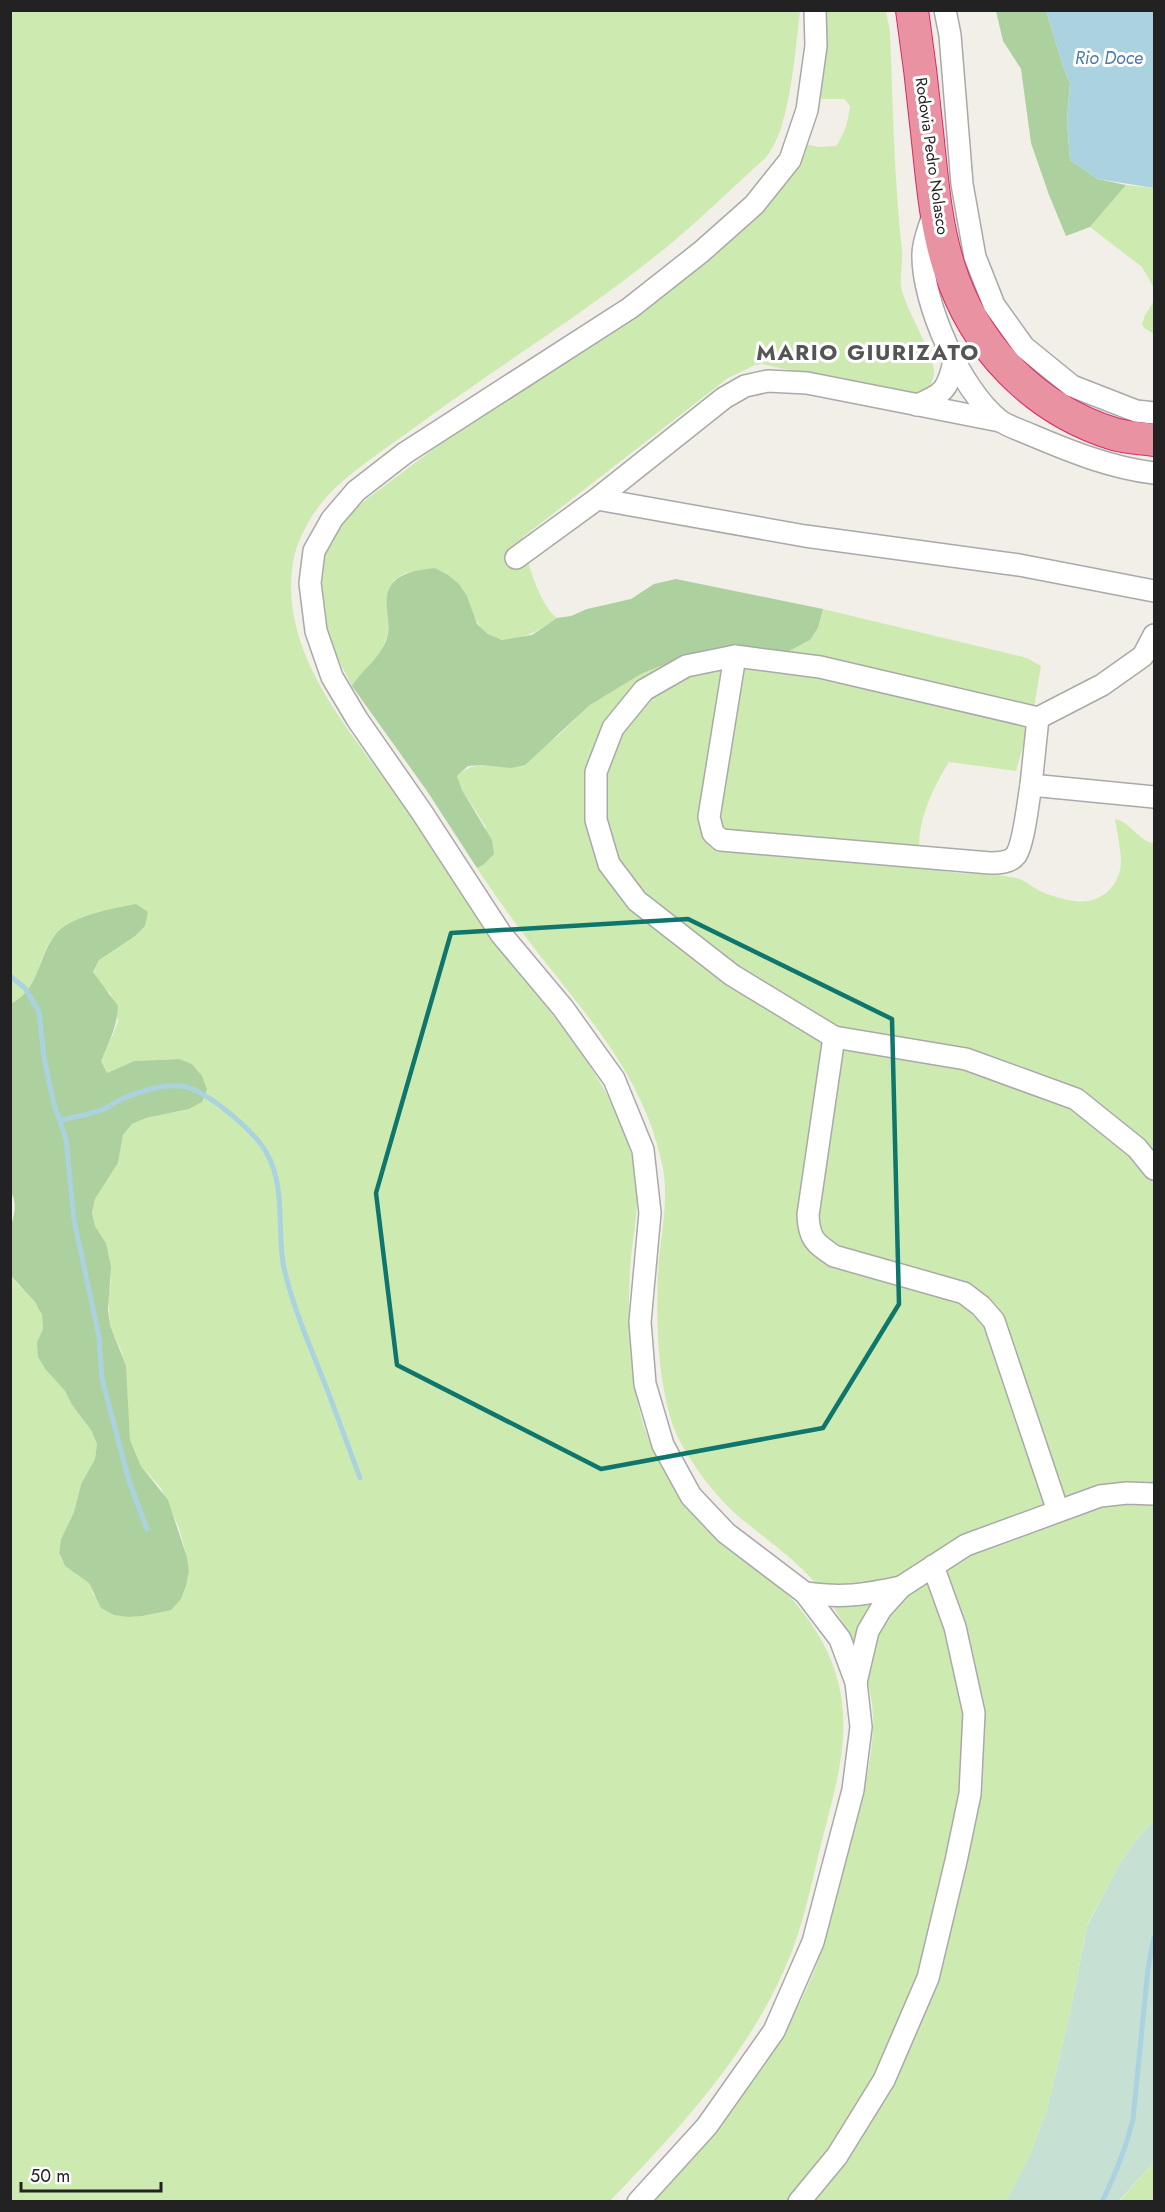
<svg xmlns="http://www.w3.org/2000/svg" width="1165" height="2212" font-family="Jost,sans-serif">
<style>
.grass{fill:#cdebb0}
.forest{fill:#add19e}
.wetland{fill:#c6e0d4}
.water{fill:#aad3df}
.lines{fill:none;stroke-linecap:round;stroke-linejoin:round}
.stream{stroke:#aad3df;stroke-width:5}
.minor-casing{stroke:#a9a9a9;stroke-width:24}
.highway-casing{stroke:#dc2a67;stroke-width:34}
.minor{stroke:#fff;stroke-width:21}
.highway{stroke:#e892a2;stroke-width:32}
.marked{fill:none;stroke:#0f766e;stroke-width:4.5;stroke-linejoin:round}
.labels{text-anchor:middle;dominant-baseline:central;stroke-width:6;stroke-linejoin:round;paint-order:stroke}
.street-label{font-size:16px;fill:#222;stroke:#fff}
.water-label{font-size:18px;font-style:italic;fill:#4a7aab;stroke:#fff}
.district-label{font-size:22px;font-weight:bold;letter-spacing:1.5px;fill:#555;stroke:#fff}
</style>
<rect width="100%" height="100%" fill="#f2efe9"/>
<g class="grass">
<path d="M11,11H800C796,45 790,127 769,153C764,161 756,166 750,172C737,184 724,196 711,208C623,291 517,352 421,423C392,444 361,464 335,488C314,508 295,540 292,569C282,661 355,735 403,805C436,853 466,902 501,949C536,996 575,1038 604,1089C618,1115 632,1147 636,1177C640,1208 632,1239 630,1270C627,1329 629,1400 655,1454C670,1483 692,1503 715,1525C754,1561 798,1596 823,1643C856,1706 843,1760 826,1825C815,1866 806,1916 791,1954C753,2050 680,2128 610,2201H11L10,1276L35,1302L42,1315L43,1329L37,1342L46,1370L65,1391L72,1405L91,1430L97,1444L95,1459L81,1484L74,1512L61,1539L59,1554L65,1566L89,1583L94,1596L181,1599L186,1586L189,1571L187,1557L179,1528L161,1488L141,1466L130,1440L122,1353L110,1325L108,1295L111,1281L106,1243L95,1226L92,1213L95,1199L118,1163L123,1135L132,1124L146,1118L189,1109L202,1102L179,1059L134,1061L107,1073L100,1061L113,1035L118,1021L111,994L101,985L93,973L99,960L110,951L94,914C81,919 66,923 56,934C36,955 42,989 11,1004Z"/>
<path d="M821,11H886L890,32C893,105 894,178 902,251C903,264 899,279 902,291C908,313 934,355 934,372C934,382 928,388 921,395L908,396L762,364L755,365L728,378L523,537C525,558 540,606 557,618C534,634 502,654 479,625C470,614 470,598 461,587C455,579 443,574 435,568L405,573L393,581L387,608L389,624L387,637L381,651L352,686L331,645L324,622L318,588L319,565L330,539L351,511L496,402L638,306L805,144L818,147L836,146C845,134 848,121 850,106L844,99H822L817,91Z"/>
<polygon points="1126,185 1154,188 1154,288 1142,267 1090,227"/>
<polygon points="1154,301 1154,334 1144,328 1142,324 1145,315"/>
<path d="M823,609L1027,658L1041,666L1034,707L1016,771L949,762C935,783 896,859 939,870C963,876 991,872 1016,878C1027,880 1036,891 1047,894C1059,898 1075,903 1088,901C1108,898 1122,879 1121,859C1120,846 1117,832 1115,819C1131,822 1139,842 1154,843V1820L1138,1838L1120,1863L1087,1925L1071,2009L1047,2110L1030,2155L1006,2201H648C675,2170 701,2139 727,2107C740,2092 755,2077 766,2060C787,2029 807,1993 819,1958C832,1922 839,1884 849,1847C861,1802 877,1752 872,1704C867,1666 849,1630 828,1599C805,1565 769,1542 738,1516C714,1495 682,1453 672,1423C657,1374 656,1321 658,1271C660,1235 670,1200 662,1164C646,1086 597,1027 549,967C524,935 499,902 477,868L483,865L486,827L462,790L457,776C475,760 488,766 511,768L558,736L590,705L641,674L668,663L698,658L785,654L810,640L818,628Z"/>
<polygon points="1154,2162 1154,2201 1119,2202"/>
</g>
<g class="forest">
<polygon points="996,11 1046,11 1065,72 1070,83 1067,120 1070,160 1098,179 1126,185 1090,227 1066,236 1049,195 1031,143 1021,69 1003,41"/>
<path d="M435,568L448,575L459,584L467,596L477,624L488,634L502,640L532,635L557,618L571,616L587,609L631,599L654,584L676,579L823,609L818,628L810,640L784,654L698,658L668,663L641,674L590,705L525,765L511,768L482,765L468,766L457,776L462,790L492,840L494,854L483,865L477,868L427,791L352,686C362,670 381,657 387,638C390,628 388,619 387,610C383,576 407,571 435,568Z"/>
<path d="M136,904L148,912L145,926L135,936L99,960L93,972L118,1006C117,1027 109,1042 101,1061L107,1073L134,1061L179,1059L192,1064L202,1076L207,1089L202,1102L189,1109L146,1118L132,1124L123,1135L118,1163L95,1199L92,1213L95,1226L106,1243L111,1267L108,1310L110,1325L126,1366L130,1440L141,1466L168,1500L187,1557L189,1571L186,1586L181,1599L171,1610L142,1616L128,1617L114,1615L101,1608L89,1583L65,1566L59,1553L61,1539L74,1512L81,1484L95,1459L97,1444L91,1430L72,1405L65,1391L46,1370L38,1357L37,1342L43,1329L42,1315L35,1302L11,1276C10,1261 9,1246 10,1232C13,1215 19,1206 10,1190V1004C40,990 37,958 55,935C69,916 114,908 136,904Z"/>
</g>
<polygon class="wetland" points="1154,1820 1154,2162 1119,2201 1006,2201 1030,2155 1047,2110 1071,2009 1087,1926 1120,1863 1138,1838"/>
<polygon class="water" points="1046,11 1154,11 1154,188 1098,179 1070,160 1067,120 1070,83 1065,72"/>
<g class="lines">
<g class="stream">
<polyline points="10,976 25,988 39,1012 44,1058 54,1104 66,1139 74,1220 99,1337 102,1379 129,1481 147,1529"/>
<path d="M60,1120C74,1117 90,1115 104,1109C109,1107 114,1103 120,1100C137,1092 162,1084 181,1086C206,1089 254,1131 266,1152C287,1188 276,1230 284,1268C294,1312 314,1355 330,1397C340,1424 350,1451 360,1478"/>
<path d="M1102,2202C1115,2175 1126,2148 1133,2119L1148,1968L1154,1938"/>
</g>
<defs>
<g id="minor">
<polyline points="945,10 950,35 962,184 975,257 994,305 1024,347 1072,386 1136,411 1154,413"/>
<path d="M933,214C930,227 923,241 923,254C922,303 961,390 999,420C1007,426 1020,430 1029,434C1069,451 1111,468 1154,473"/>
<path d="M917,405C944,394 948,389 954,361"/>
<polyline points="597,499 805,536 1019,565 1154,591"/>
<polyline points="516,558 597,499 724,398 745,386 768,381 807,383 1000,421"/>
<path d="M735,656L709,817L713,833L721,840L990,863C999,863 1010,863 1016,855C1024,843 1028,802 1031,785"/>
<polyline points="1038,718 1102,685 1143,656 1154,635"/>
<polyline points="1154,797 1031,785 1038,718 820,667 735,656 686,666 644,690 613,728 596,772 596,820 609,864 637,901 732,975 834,1037 966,1059 1076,1099 1137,1148 1154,1169"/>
<path d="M834,1037L808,1215C809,1239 815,1243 834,1256L964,1293L981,1306L994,1321L1058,1511"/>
<path d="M805,1593C843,1598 863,1595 901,1587"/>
<polyline points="856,1682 868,1631 881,1609 901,1587 966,1545 1100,1496 1127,1493 1154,1494"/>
<polyline points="638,2202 707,2126 774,2031 813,1942 853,1790 861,1727 856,1682 840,1639 805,1593 726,1533 691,1496 663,1445 645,1384 640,1322 650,1213 643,1150 614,1079 563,1008 501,934 421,811 357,719 332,677 316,631 310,583 314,551 332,519 356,491 405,453 630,308 701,252 754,205 790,160 807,110 816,46 815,10"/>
<polyline points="799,2202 837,2156 884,2080 928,1978 956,1861 970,1794 974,1713 955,1627 933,1566"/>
</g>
<path id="highway" d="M912,10C918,51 923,92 927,132C932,177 935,223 949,267C974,347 1034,409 1114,434C1127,438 1141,438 1154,440"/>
</defs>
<use href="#minor" class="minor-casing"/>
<use href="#highway" class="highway-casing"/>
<use href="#minor" class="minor"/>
<use href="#highway" class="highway"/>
</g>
<path class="marked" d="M688,919L892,1019L899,1304L823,1428L601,1469L397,1365L376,1193L451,933Z"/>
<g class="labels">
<g class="street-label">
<text transform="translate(932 156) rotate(82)">Rodovia Pedro Nolasco</text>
</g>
<g class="water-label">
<text x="1109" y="58">Rio Doce</text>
</g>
<g class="district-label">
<text x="868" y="352">MARIO GIURIZATO</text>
</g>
</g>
<rect width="1165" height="2212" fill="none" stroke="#222222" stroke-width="24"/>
<path d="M21 2182v9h140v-9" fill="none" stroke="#222222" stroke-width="3"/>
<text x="30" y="2182" font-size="18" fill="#222222" stroke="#ffffff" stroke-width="4.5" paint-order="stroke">50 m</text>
</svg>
